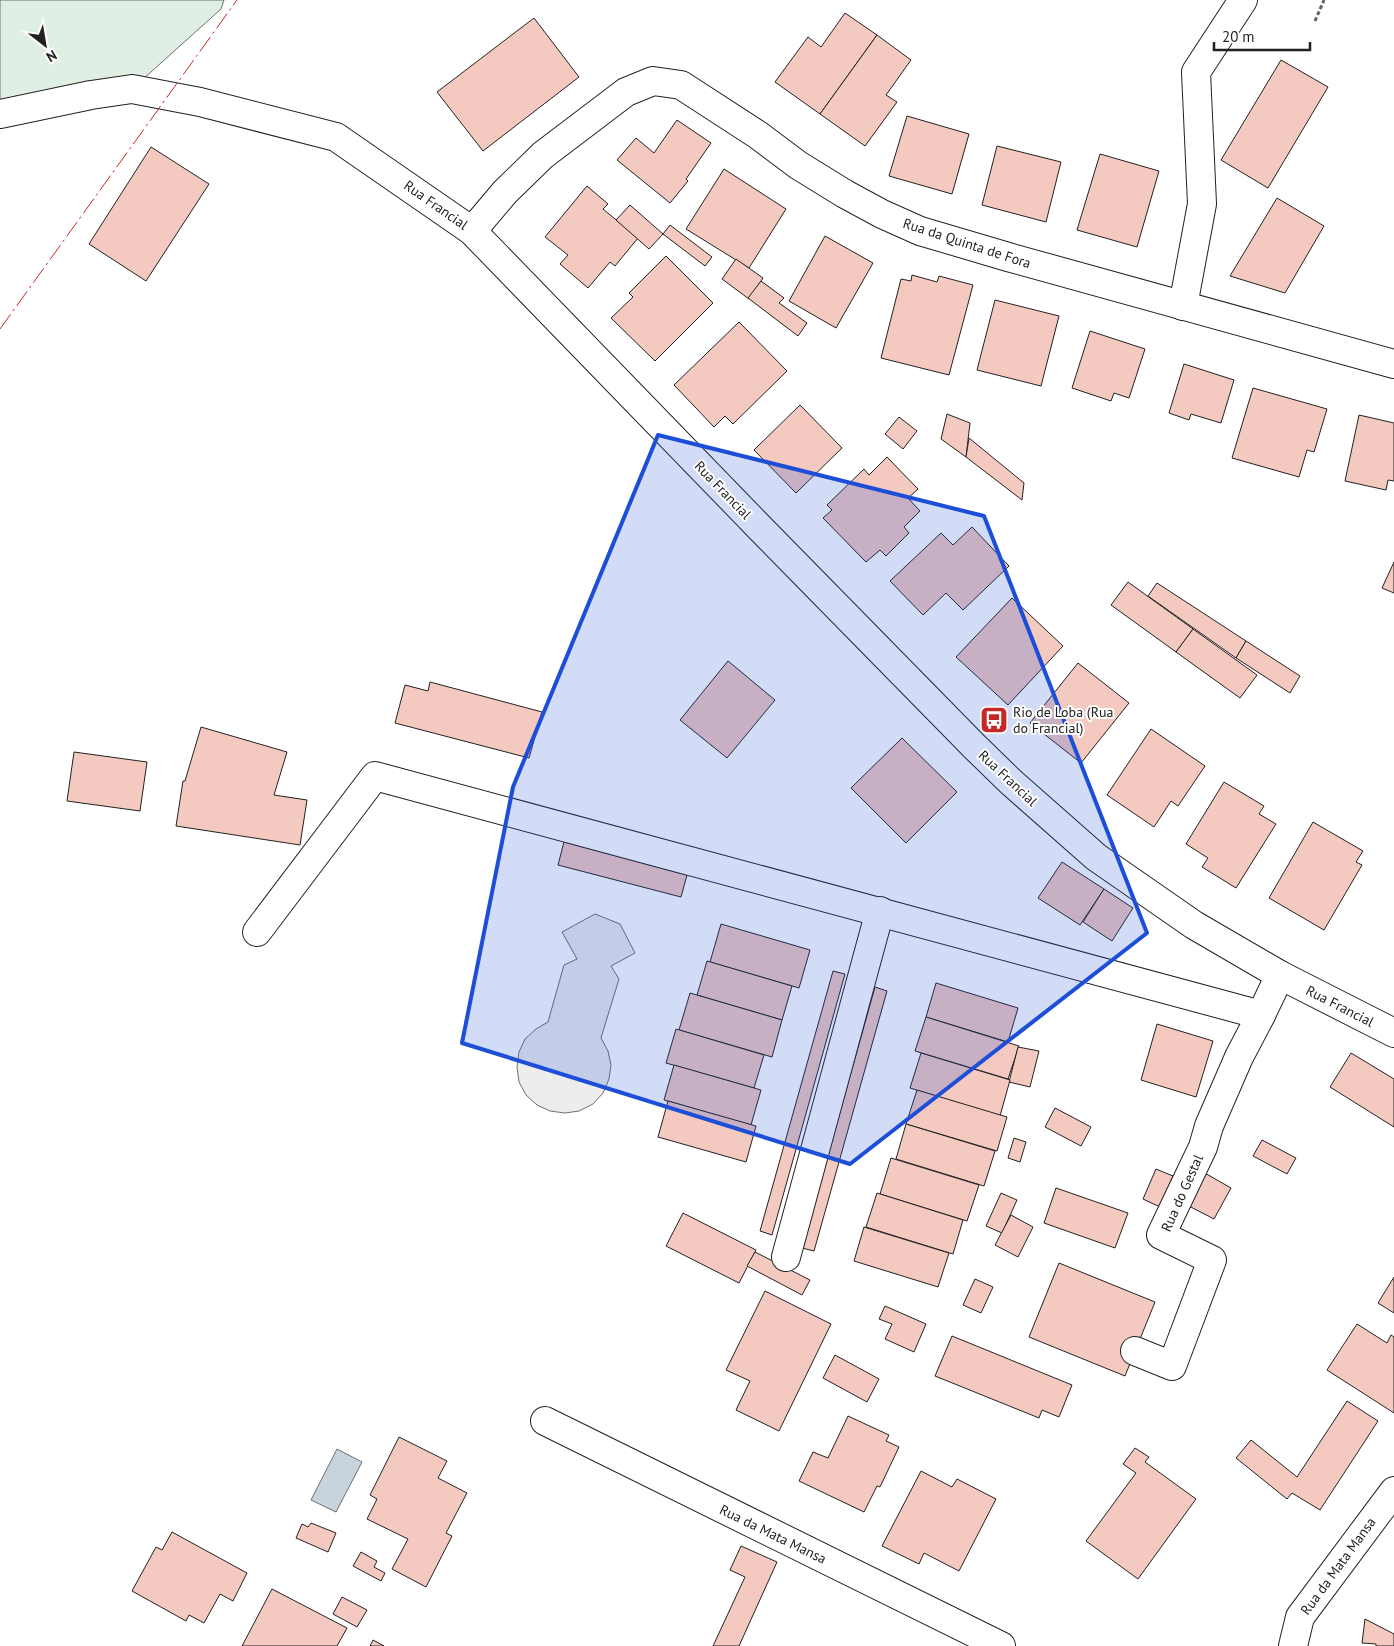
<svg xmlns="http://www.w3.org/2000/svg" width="1394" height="1646" font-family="'PT Sans',sans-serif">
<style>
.green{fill:#e0efe3;stroke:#6f6f6f}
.parking{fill:#ededed;stroke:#6f6f6f}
.water{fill:#c7d3dd;stroke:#6f6f6f}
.building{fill:#f3c9c0;stroke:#222}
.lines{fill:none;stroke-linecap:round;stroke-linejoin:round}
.minor-casing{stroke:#222;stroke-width:30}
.path{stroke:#646464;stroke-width:3;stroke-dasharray:4 2.5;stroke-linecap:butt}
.minor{stroke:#fff;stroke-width:28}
.power{stroke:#c62828;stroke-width:1;stroke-dasharray:18 4 2.5 4;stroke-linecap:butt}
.marked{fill:#1d4ed8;fill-opacity:0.2;stroke:#1d4ed8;stroke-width:4;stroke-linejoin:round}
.labels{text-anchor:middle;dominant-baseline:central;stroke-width:4;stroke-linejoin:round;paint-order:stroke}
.street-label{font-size:14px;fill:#222;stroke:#fff}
.poi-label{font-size:14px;fill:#222;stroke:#fff;text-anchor:start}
</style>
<rect width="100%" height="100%" fill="#fff"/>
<polygon class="green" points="0,0 224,0 221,9 132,89 0,114"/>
<polygon class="parking" points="595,914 620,924 635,953 611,966 619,979 601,1038 608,1051 611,1065 609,1079 603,1093 593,1104 579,1111 565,1113 550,1111 537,1105 526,1095 519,1082 517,1067 519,1052 525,1039 536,1029 548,1022 564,965 577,959 562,932"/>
<polygon class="water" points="337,1449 362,1462 336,1512 311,1500"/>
<g class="building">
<polygon points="845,13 877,35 820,114 775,82 808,37 821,47"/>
<polygon points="534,18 579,77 483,151 437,92"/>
<polygon points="877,35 911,60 886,95 897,102 865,146 820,114"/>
<polygon points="1281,60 1328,87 1268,188 1221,160"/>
<polygon points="907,116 969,134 952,194 889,176"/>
<polygon points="677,120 711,143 686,179 688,181 670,203 617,160 636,138 654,153"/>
<polygon points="997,146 1061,162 1046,222 982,205"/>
<polygon points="151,147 209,184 146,281 89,244"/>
<polygon points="1100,154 1159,171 1137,247 1077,230"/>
<polygon points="724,169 786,209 749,268 686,229"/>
<polygon points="587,186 608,204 603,209 638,238 615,266 610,262 588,288 560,264 568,255 545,237"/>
<polygon points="1277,198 1324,226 1285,293 1230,276"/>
<polygon points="630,205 663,234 649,249 616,220"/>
<polygon points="670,225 712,257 705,266 663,234"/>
<polygon points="825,236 873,263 836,328 789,301"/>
<polygon points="666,256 713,303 655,361 611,318 633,297 629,293"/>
<polygon points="736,259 763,278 749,299 722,279"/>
<polygon points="912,275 937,282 939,276 973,285 949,375 881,358 901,279 911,281"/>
<polygon points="761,281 784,298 779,303 807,323 798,336 748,298"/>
<polygon points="995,300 1059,316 1041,386 977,370"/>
<polygon points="739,322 787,371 733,424 725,416 714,427 674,385"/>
<polygon points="1090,331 1145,349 1129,398 1114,393 1111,401 1072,388"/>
<polygon points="1184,364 1234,380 1221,423 1191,414 1189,420 1169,413"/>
<polygon points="1253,388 1327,409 1314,452 1307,450 1299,477 1232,458"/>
<polygon points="800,405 842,448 796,493 754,450"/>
<polygon points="947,414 970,423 966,457 941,439"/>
<polygon points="1359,415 1394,423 1394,481 1388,480 1386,490 1345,481"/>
<polygon points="899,417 917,431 903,449 885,434"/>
<polygon points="969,438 1024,483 1022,500 966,457"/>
<polygon points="887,457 918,489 908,498 920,511 904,527 909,533 886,556 880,550 866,562 823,518 832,510 827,505 864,469 869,475"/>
<polygon points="972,527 1009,566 963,610 946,593 923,615 890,581 941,533 953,545"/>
<polygon points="1394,562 1394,593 1382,588"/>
<polygon points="1128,582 1193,629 1176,652 1111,605"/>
<polygon points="1157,583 1246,641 1236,658 1148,596"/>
<polygon points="1012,598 1063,646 1008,705 956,657"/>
<polygon points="1193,629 1257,675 1240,698 1176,652"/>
<polygon points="1246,641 1300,676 1290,693 1236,658"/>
<polygon points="728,661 775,700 727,758 680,720"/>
<polygon points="1078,663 1129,703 1081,763 1030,723"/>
<polygon points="430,682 542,712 529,758 395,723 405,685 428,691"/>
<polygon points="201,727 287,752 274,795 307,800 300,845 176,826 183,781 185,781"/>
<polygon points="1151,729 1205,766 1178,806 1171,801 1154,827 1107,795"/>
<polygon points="902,738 957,792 906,843 851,788"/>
<polygon points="74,752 147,762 140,811 67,801"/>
<polygon points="1224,782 1264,806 1259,814 1276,824 1236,888 1202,867 1208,858 1186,844"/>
<polygon points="1313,822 1363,851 1356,862 1362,865 1324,930 1269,898"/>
<polygon points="564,842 687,875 681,897 558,865"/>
<polygon points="1062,862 1104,889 1080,925 1038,898"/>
<polygon points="1104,889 1133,908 1112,941 1083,922"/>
<polygon points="721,924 810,950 799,988 710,962"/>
<polygon points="707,961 792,986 782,1020 697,995"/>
<polygon points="833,971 845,974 772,1235 760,1231"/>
<polygon points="936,983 1018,1008 1008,1042 926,1017"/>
<polygon points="875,987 887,991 814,1251 802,1248"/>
<polygon points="690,993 782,1020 772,1057 679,1030"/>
<polygon points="926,1017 1019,1046 1008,1079 915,1051"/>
<polygon points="1157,1024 1213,1041 1196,1097 1141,1080"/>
<polygon points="676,1029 764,1055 754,1088 666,1063"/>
<polygon points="1018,1047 1039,1051 1030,1087 1009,1082"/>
<polygon points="921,1053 1010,1080 1000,1116 910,1088"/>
<polygon points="1351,1053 1394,1079 1394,1127 1330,1087"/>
<polygon points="674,1065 761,1090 751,1125 664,1100"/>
<polygon points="917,1090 1007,1117 997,1151 906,1124"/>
<polygon points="668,1101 756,1126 746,1162 658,1137"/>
<polygon points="1055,1108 1091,1127 1081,1146 1045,1127"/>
<polygon points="906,1124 995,1151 984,1186 896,1159"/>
<polygon points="1014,1138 1026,1142 1020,1162 1008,1158"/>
<polygon points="1262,1140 1296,1158 1287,1174 1253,1156"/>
<polygon points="891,1158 979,1185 967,1221 880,1194"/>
<polygon points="1156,1169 1173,1176 1160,1207 1143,1199"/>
<polygon points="1203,1172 1231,1188 1214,1219 1185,1204"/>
<polygon points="1056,1188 1128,1213 1115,1248 1044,1223"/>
<polygon points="877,1193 963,1220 953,1254 866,1227"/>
<polygon points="1001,1193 1017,1200 1002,1233 986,1226"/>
<polygon points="683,1213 756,1250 739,1283 666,1246"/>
<polygon points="1011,1215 1033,1227 1018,1257 995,1245"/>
<polygon points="864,1227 949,1253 938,1287 854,1261"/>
<polygon points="755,1252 810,1280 802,1295 747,1266"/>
<polygon points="1059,1263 1155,1302 1125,1376 1029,1337"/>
<polygon points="1394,1277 1394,1313 1378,1303"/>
<polygon points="975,1279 993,1287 981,1313 963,1305"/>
<polygon points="765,1291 831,1324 779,1431 736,1410 750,1381 726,1370"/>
<polygon points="885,1306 926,1324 914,1352 885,1339 892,1324 879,1319"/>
<polygon points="1357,1324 1387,1343 1391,1335 1394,1337 1394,1413 1327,1370"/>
<polygon points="952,1336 1072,1385 1059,1417 1042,1410 1039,1418 935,1376"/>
<polygon points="835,1355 879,1379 867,1402 823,1378"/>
<polygon points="1347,1401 1378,1421 1320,1510 1292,1493 1287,1499 1236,1458 1251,1440 1297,1477"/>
<polygon points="848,1416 889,1435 886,1441 899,1447 880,1487 877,1486 864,1512 799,1481 813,1452 828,1458"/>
<polygon points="399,1437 447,1461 438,1478 467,1493 446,1533 452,1536 426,1587 392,1569 408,1539 367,1519 377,1499 370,1495"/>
<polygon points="1135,1448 1149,1457 1145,1462 1196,1499 1138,1579 1086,1541 1136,1473 1123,1464"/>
<polygon points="921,1471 952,1487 957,1479 996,1499 959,1571 924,1553 919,1564 882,1546"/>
<polygon points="311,1523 336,1533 328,1552 296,1538 302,1524 308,1527"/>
<polygon points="172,1532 247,1573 233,1601 220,1594 204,1623 189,1615 186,1621 132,1591 156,1547 162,1550"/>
<polygon points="741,1546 777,1562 739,1646 713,1646 745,1577 730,1570"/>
<polygon points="361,1552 377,1561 374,1567 385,1573 381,1581 353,1566"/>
<polygon points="272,1589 347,1628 337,1646 242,1646"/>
<polygon points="342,1597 367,1610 357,1627 333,1614"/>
<polygon points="1365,1619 1394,1634 1394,1646 1376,1646 1376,1644 1362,1643"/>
<polygon points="373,1640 384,1646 370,1646"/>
</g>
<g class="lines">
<defs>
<g id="minor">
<polyline points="0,114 91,95 132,89 200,102 336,137 472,231 761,529 974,746 1011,782 1096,857 1194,925 1280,975 1394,1033"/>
<polyline points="472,231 505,192 543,155 626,92 653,81 681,85 758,135 798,165 845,194 882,214 920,231 1008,257 1394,364"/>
<polyline points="1183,306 1202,204 1196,72 1243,0"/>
<polyline points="257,932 375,776 1261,1015 1280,975"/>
<polyline points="786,1257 880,911"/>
<polyline points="1135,1351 1172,1366 1212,1260 1161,1235 1203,1147 1209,1126 1239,1057 1261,1015"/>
<polyline points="545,1421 1001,1646"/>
<polyline points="1293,1646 1300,1617 1394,1491"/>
</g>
</defs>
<use href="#minor" class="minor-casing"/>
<polyline class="path" points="1315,21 1324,0"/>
<use href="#minor" class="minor"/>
<polyline class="power" points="0,329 237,0"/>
</g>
<path class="marked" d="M658,435L984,516L1147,933L850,1164L462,1043L513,787Z"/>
<defs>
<symbol id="bus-square" viewBox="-11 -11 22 22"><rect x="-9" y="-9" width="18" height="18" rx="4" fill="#c62828" stroke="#fff"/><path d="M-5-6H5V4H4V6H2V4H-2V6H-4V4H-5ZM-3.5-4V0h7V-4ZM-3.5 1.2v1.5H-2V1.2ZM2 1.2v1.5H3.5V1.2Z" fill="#fff"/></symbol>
</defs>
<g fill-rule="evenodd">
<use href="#bus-square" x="978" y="704" width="32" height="32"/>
</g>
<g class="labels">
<g class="street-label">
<text transform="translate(436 205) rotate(35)">Rua Francial</text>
<text transform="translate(967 243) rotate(18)">Rua da Quinta de Fora</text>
<text transform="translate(723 490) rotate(46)">Rua Francial</text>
<text transform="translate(1008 778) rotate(43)">Rua Francial</text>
<text transform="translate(1340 1006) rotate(27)">Rua Francial</text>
<text transform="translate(1182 1193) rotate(-66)">Rua do Gestal</text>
<text transform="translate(773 1534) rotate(26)">Rua da Mata Mansa</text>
<text transform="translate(1338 1566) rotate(-54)">Rua da Mata Mansa</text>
</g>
<g class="poi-label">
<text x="1013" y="712">Rio de Loba (Rua<tspan x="1013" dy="16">do Francial)</tspan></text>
</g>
</g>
<g transform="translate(45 45) rotate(149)" stroke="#ffffff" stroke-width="4" paint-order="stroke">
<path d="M0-4L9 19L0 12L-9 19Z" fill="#222222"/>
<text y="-8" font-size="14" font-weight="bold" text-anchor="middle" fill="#222222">N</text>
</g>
<path d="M1214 42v8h96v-8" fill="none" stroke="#222222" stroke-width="2.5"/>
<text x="1222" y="42" font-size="15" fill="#222222" stroke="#ffffff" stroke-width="4" paint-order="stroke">20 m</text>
</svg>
